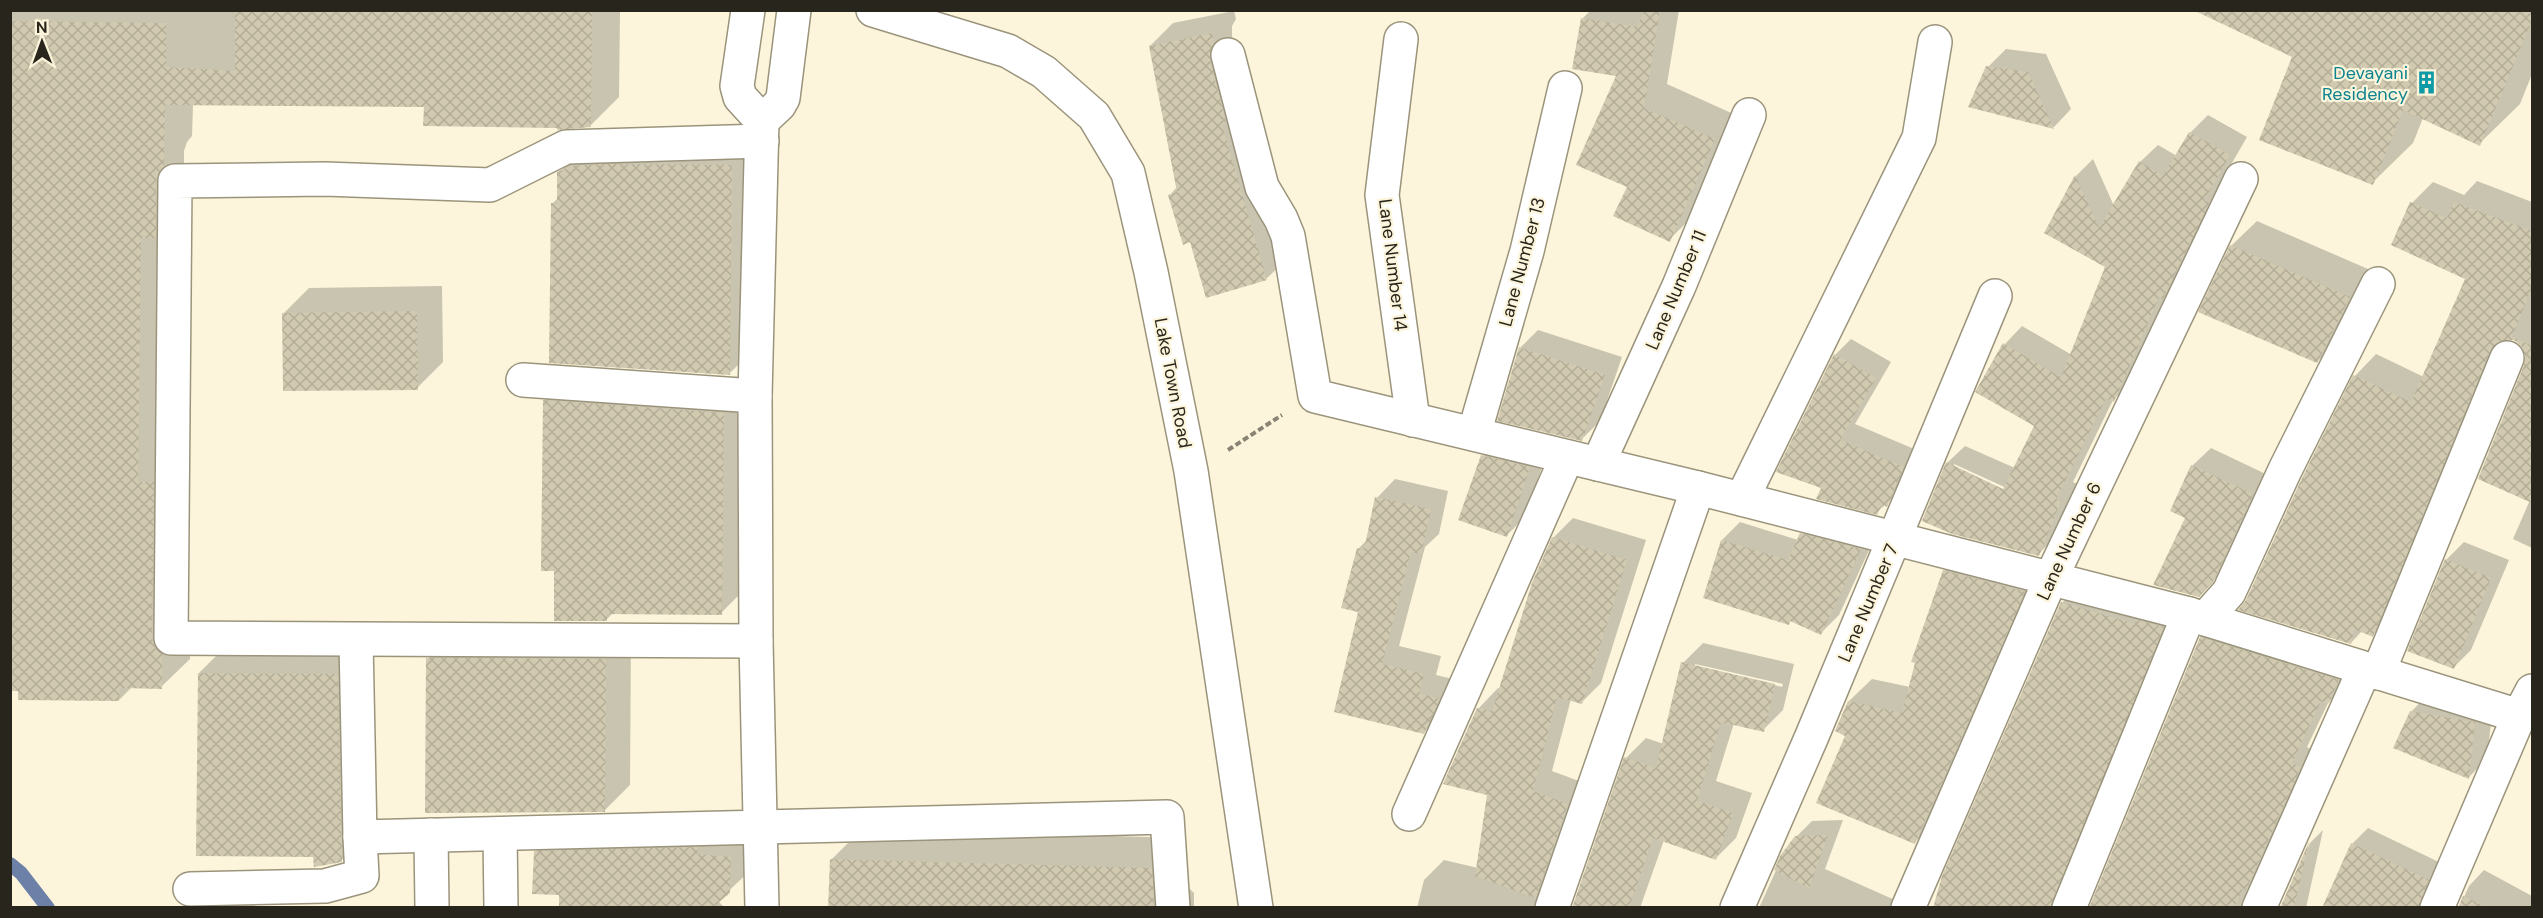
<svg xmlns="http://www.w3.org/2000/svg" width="2543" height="918" font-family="'DM Sans',sans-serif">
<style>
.shadow{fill:#0003;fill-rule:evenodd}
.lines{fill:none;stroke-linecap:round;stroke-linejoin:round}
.stream{stroke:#6c80a8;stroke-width:14}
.building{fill:url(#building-cross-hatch)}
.minor-casing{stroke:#9b947c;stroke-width:36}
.path{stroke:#888373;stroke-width:4;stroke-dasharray:6 3;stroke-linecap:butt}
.minor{stroke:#fff;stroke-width:33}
.labels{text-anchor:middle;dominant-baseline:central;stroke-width:4.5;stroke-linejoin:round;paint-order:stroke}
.culture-label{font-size:18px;fill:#0d838f;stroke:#fcf5db;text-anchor:end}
.street-label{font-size:18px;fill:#28251c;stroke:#fcf5db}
</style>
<defs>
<pattern id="building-cross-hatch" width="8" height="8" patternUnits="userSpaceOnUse" patternTransform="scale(1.5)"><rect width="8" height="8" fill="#d1cab1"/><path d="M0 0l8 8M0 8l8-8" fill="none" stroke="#b3ad98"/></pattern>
</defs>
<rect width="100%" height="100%" fill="#fcf5db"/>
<g class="shadow">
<polygon points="10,10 620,10 619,97 590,126 559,126 425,106 193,104 192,136 187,142 184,151 184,208 183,619 190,626 190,659 161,687 132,687 119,700 10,689"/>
<polygon points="1591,10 1679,10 1667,84 1738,116 1693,216 1669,240 1628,186 1618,75 1583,18"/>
<polygon points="2197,10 2532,10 2532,74 2520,104 2479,144 2423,118 2413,143 2372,183 2294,56"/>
<polygon points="1234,11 1236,19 1232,26 1232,36 1290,256 1267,278 1207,296 1191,240 1170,195 1177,187 1150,46 1173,23"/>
<polygon points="2006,49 2046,54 2071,109 2054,127 1970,106 1988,67"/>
<path d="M2208,115L2247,137L2221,182L2226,185L2132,382L2113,400L2073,482L2077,484L2056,537L2038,554L1947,463L1965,446L2015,468L2036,425L2005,344L2022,326L2072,355L2107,266L2046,232L2076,176L2093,159L2114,206L2140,162L2158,145L2177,156L2190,133ZM1954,464L2011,490L2010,493L1954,468Z"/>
<polygon points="763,135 760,343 729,374 552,204 559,197 559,173 590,141"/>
<polygon points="2477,181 2532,202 2532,548 2513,539 2530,500 2527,355 2523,345 2514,339 2507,338 2394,613 2372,635 2362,631 2351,643 2247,601 2355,376 2376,354 2424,377 2467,278 2412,203 2433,182 2464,195"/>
<polygon points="2257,221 2375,272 2343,336 2317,362 2231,246"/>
<polygon points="442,286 443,362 417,388 283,314 309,288"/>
<polygon points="1538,330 1622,357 1600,421 1582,439 1520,348"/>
<polygon points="1851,339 1891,362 1855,424 1919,451 1903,489 1876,513 1823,487 1835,355"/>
<polygon points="575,370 755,382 752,582 721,613 614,612 606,620 544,401"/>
<polygon points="1501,439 1548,449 1525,517 1507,535 1482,457"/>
<polygon points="2211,448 2270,476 2231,562 2199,596 2187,517 2192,466"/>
<polygon points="1395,479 1448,491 1439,534 1425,547 1399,646 1441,656 1436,675 1457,680 1442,714 1424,732 1336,711 1359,611 1358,549 1367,540 1377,498"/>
<polygon points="1819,516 1878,531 1839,615 1820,634 1791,620 1788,623 1722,540 1740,522 1798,540"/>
<path d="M1573,518L1646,540L1601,683L1581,703L1571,699L1552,771L1587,784L1566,906L1574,907L1626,758L1646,738L1664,744L1683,663L1703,643L1794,664L1783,710L1763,730L1734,723L1716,781L1752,793L1736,838L1716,858L1664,840L1640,908H1417L1424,880L1444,860L1478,868L1489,794L1478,709L1498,688L1500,689L1553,538ZM1695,664L1783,684L1782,687L1695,667Z"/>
<polygon points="2464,542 2509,560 2471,650 2453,668 2446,560"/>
<polygon points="1967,548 2046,569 1938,819 1915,842 1847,735 1849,701 1872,679 1910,687 1944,571"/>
<polygon points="2078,587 2178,611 2074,908 1934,908 2062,603"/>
<polygon points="2217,622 2354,664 2344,687 2328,703 2307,747 2315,751 2264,908 2091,908 2201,638"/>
<polygon points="453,633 631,634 630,785 604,811 428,659"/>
<polygon points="230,642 369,644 373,829 342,860 314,856 199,673"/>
<polygon points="2429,693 2493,705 2487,759 2469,777 2411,712"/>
<polygon points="1843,820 1825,869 1913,908 1759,908 1782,857 1796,837 1812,821"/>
<polygon points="561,826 756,831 755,866 718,901 725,908 560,908 561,893 535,852"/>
<polygon points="2368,828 2443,864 2443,908 2324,908 2352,844"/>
<polygon points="862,829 1182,838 1188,887 1194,893 1194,908 830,908 831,860"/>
<polygon points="2323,830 2306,908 2281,908 2310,843"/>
<polygon points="2484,870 2532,896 2532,908 2459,908 2469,886"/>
<polygon points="211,886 255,886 255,908 189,908"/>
</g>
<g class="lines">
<polyline class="stream" points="10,864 21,873 48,908"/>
</g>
<g class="building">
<polygon points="235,10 592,10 591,127 557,130 557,128 423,126 424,107 165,105 164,166 159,172 156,181 156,238 141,238 138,482 154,482 152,638 155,648 162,654 162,689 120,688 119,701 18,700 18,691 10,691 10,21 166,23 166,67 235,71"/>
<polygon points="1645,10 1660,10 1644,108 1715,139 1670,242 1613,216 1627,187 1576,165 1616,76 1572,69 1581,18 1637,27"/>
<polygon points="2193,10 2532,10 2532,20 2480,146 2403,110 2373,185 2259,140 2292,57"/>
<polygon points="1212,33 1214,44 1210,51 1210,60 1226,124 1222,125 1267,280 1206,298 1190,242 1183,245 1168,195 1177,192 1149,46"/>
<polygon points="1986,66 2028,72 2054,129 1968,107"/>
<polygon points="2189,132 2230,155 2204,200 2209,203 2163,299 2159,297 2114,402 2106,398 2056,499 2061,501 2039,556 1952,534 1922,521 1946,462 2003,489 2034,426 1975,392 2003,343 2061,377 2105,267 2044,233 2075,175 2099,228 2139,161 2163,176"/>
<polygon points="608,164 732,165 730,375 549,363 551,203 557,204 557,172 571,166"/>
<polygon points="2410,202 2447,218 2454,202 2532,231 2532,287 2512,337 2532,346 2532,503 2478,479 2524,365 2525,355 2521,346 2514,340 2504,340 2495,344 2490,351 2373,637 2354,629 2351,644 2238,610 2246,600 2302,478 2353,375 2411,402 2465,279 2391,245"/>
<polygon points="2230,245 2350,297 2317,363 2198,312"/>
<polygon points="417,311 418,390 283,391 282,313"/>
<polygon points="1519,347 1605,375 1582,441 1497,421"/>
<polygon points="1834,354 1876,378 1840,440 1904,467 1887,507 1882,504 1877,515 1816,499 1821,488 1776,472"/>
<polygon points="543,400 724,413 722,615 607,614 607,621 554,621 554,571 541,571"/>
<polygon points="1481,455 1530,467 1507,537 1458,520"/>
<polygon points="2191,465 2253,494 2213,582 2199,597 2153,585 2185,518 2170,511"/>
<polygon points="1375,497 1431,509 1421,554 1411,552 1382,664 1424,674 1419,693 1440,699 1424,734 1334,712 1358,612 1341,608 1357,548 1364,550"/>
<polygon points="1800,533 1861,549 1821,635 1790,621 1789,625 1703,598 1721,540 1788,560"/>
<polygon points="1552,537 1627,560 1582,704 1557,697 1533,791 1568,804 1536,898 1475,876 1487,795 1443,784 1477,708 1492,711 1532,583"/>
<polygon points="2445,559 2491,578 2454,669 2407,651"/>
<polygon points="1943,570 2025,592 1915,844 1816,803 1845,736 1835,731 1848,701 1902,713 1915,663 1911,662"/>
<polygon points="2061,602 2135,624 2137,620 2164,627 2051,908 1933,908 1942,876"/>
<polygon points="2200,637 2339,680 2328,704 2321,701 2292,763 2301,767 2246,890 2243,888 2234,908 2089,908"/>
<polygon points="426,658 606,659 605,812 425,813"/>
<polygon points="1681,662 1775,684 1764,732 1721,722 1697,801 1733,813 1716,860 1653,838 1629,908 1572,908 1624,757 1656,768"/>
<polygon points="198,673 338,674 342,862 314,867 313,857 196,856"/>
<polygon points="2410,711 2475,722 2469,779 2393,748"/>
<polygon points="1828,835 1809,888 1774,870 1780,856 1795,836"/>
<polygon points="2309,842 2294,908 2280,908"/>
<polygon points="2351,843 2429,880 2419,908 2322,908"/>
<polygon points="698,847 697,854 731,857 730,893 712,908 559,908 559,895 532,894 534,851"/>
<polygon points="830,859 1152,868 1154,908 828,908"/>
<polygon points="2463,896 2488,908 2458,908"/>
</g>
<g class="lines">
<defs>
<g id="minor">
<polyline points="748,10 737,86 740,97 762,121 755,396 756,641 762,908"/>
<polyline points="873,10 1008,51 1044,72 1094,116 1128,173 1151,272 1191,471 1256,908"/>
<polyline points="1401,39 1382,195 1413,420"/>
<polyline points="1228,55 1262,187 1281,219 1288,236 1315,396 1698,488 2189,614 2519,716"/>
<polyline points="762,121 779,105 783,98 794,10"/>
<polyline points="523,380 755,396"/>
<polyline points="1474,434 1527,251 1565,88"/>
<polyline points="1598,464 1679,286 1749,115"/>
<polyline points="1742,499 1919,138 1935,42"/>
<polyline points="2205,619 2229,592 2285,470 2378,284"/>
<polyline points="356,641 360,837 1167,817 1173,908"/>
<polyline points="756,641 171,638 175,181 325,179 490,185 566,147 762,141"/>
<polyline points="2378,673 2507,358"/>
<polyline points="1409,814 1567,457"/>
<polyline points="500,834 501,908"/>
<polyline points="431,835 432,908"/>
<polyline points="190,889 325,886 362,876 360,837"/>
<polyline points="1552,908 1698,488"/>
<polyline points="1737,908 1812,736 1995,296"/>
<polyline points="1908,908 2051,578 2241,179"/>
<polyline points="2069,908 2189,614"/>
<polyline points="2259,908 2364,670"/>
<polyline points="2437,908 2519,716 2532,691"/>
</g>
</defs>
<use href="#minor" class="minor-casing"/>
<polyline class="path" points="1228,450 1282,415"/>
<use href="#minor" class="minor"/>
</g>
<defs>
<symbol id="building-bare" viewBox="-9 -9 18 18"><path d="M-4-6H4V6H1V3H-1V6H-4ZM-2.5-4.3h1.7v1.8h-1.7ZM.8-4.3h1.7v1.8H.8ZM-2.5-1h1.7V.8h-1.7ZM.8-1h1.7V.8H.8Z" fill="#0f9aa8" stroke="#fcf5db" stroke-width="2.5" paint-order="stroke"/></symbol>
</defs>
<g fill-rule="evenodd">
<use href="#building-bare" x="2410" y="66" width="33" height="33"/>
</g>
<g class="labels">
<g class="culture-label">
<text x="2408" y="73">Devayani<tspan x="2408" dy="21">Residency</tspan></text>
</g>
<g class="street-label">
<text transform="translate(1522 262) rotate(-75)">Lane Number 13</text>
<text transform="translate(1393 265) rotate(83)">Lane Number 14</text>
<text transform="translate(1676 290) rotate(-67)">Lane Number 11</text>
<text transform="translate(1173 383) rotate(79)">Lake Town Road</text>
<text transform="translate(2069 541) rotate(-65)">Lane Number 6</text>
<text transform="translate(1868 603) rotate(-67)">Lane Number 7</text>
</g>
</g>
<rect width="2543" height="918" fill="none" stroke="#28251c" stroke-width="24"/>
<g transform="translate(42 42) rotate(359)" stroke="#fcf5db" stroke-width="4.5" paint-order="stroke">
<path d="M0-4.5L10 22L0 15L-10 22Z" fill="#28251c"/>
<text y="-9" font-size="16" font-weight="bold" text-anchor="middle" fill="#28251c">N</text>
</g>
</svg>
